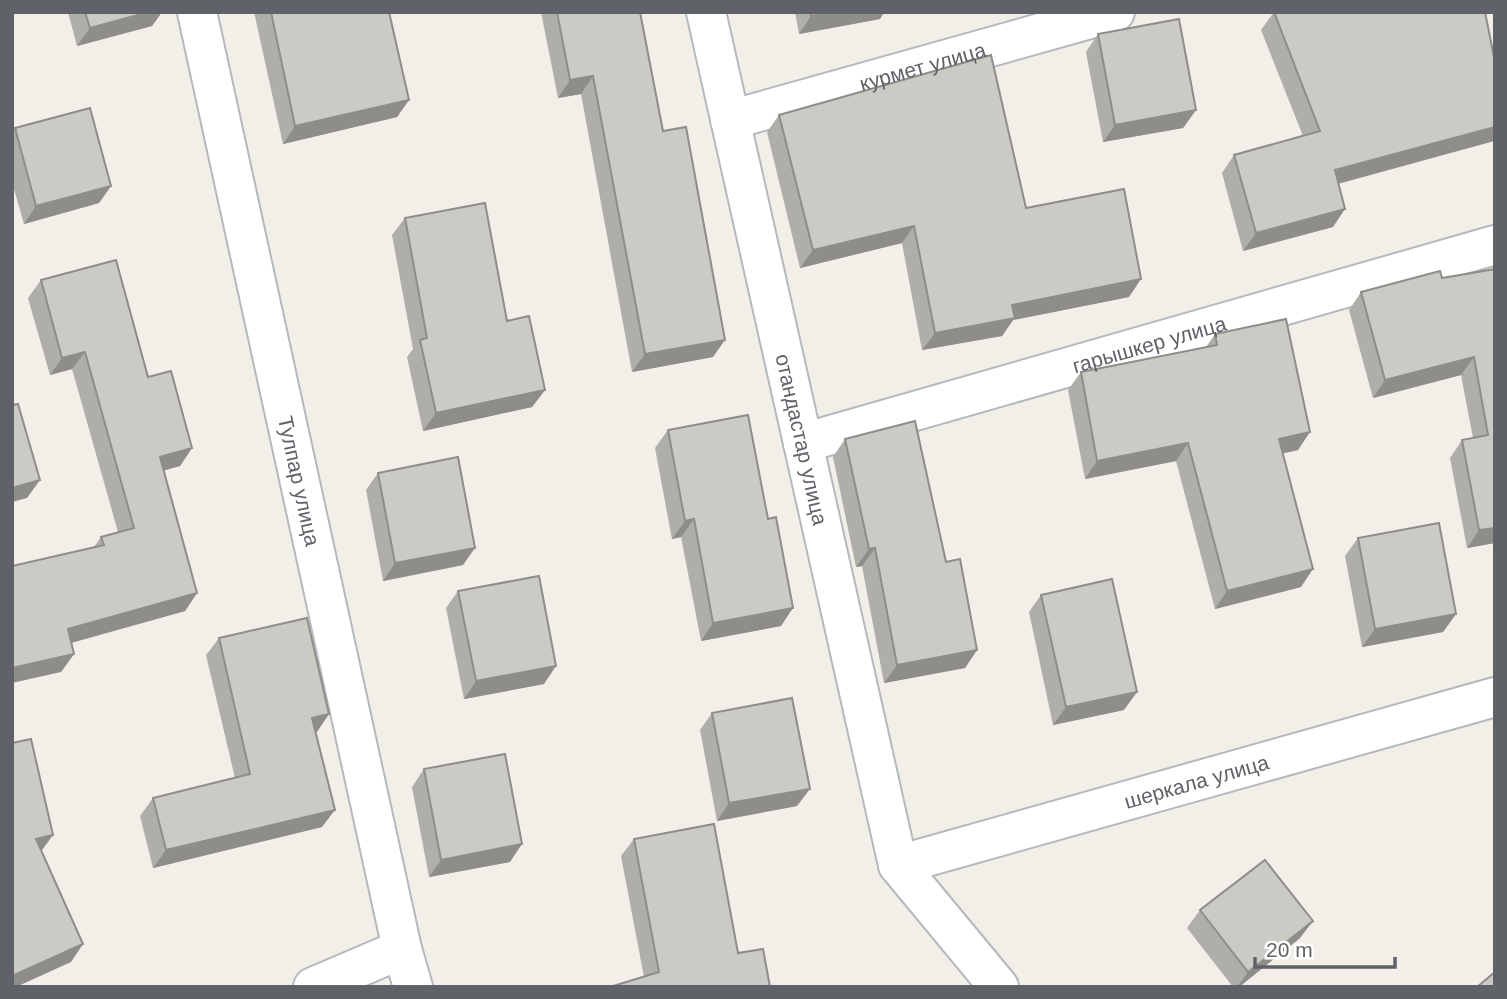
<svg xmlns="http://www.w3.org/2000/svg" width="1507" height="999" font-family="Arial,sans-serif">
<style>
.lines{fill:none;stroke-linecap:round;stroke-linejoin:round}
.minor-casing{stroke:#b5b8bc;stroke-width:42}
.minor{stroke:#fff;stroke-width:38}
.wall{fill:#afaea9}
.shaded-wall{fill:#8f8d8a}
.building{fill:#cccac5;stroke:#8f8d8a;stroke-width:2}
.labels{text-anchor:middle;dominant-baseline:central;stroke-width:5;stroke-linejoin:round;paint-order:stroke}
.street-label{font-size:21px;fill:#5f6368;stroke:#fff}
</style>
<rect width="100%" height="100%" fill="#f1efe8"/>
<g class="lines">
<defs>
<g id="minor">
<path id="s1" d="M197,12L402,949L413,987"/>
<path id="s2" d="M706,12L898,865L999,987"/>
<path id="s3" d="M730,120L1115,12"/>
<path id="s4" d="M803,443L1495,245"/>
<path id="s5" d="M898,865L1495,697"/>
<polyline points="313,987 402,949"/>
</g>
</defs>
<use href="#minor" class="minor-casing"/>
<use href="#minor" class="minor"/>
</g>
<g class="wall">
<polygon points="68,12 162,12 152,26 77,46"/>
<polygon points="254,12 389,12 409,100 397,117 283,144"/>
<polygon points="541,12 640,12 663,131 713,357 632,372 581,94 558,98"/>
<polygon points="795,12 884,12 880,19 799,34"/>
<polygon points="1274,12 1494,141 1338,184 1333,227 1243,251 1222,173 1234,155 1303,136 1261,30"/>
<polygon points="1098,34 1196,110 1183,128 1103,142 1086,52"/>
<polygon points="779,115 1026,208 1129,297 1013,320 1002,336 922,350 902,243 800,268 767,132"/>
<polygon points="15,128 111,186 99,203 24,224 12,182 12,132"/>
<polygon points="405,218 507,321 545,390 532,407 423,431 407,357 413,349 392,235"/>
<polygon points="1495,269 1495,543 1467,548 1450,458 1462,440 1473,438 1461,375 1373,398 1349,310 1361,292"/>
<polygon points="41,280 148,377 192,448 180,466 164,470 197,593 185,611 71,643 74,654 61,672 94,547 101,537 118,532 72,369 50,375 28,298"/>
<polygon points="1215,334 1298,450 1283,453 1301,587 1215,609 1176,461 1085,479 1068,390 1081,372 1206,347"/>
<polygon points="668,430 781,626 701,641 681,537 672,539 655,448"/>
<polygon points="845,439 946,562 977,650 965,668 884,683 862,566 856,567 833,457"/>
<polygon points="378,473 463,565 383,581 366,490"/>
<polygon points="1358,538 1456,614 1443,632 1362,647 1345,556"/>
<polygon points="458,591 544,684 464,699 446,608"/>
<polygon points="1041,595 1124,710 1053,725 1029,612"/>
<polygon points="219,638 329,714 315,732 322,827 153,868 140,816 153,798 235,778 206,655"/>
<polygon points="712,713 797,806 717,821 700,730"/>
<polygon points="424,769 510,862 429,877 412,787"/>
<polygon points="634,839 738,953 644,977 621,856"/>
<polygon points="1200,910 1300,938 1239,987 1233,987 1187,928"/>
</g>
<g class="shaded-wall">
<polygon points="149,12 162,12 152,26 77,46 90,28"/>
<polygon points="831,12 884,12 880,19 799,34 811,16"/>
<polygon points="593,76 581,94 558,98 570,80"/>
<polygon points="409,100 397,117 283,144 295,126"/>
<polygon points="1196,110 1183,128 1103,142 1115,125"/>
<polygon points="1495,127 1494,141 1322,188 1335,170"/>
<polygon points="111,186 99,203 24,224 36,206"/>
<polygon points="1345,209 1333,227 1243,251 1256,233"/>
<polygon points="914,226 902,243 800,268 813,250"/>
<polygon points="1141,279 1129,297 1013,320 1002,336 922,350 935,333 1012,305"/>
<polygon points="725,340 713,357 632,372 645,354"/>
<polygon points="85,352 72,369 50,375 62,358"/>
<polygon points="1474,357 1461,375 1373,398 1385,380"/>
<polygon points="545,390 532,407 423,431 436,413"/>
<polygon points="1310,432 1298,450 1266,457 1279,439"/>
<polygon points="1188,443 1176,461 1085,479 1097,461"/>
<polygon points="192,448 180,466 148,475 160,457"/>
<polygon points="40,480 27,498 12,502 12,488"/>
<polygon points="694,519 681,537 672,539 685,521"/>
<polygon points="1495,528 1495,543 1467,548 1479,530"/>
<polygon points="475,548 463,565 383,581 395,563"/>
<polygon points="875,548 862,566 856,567 869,549"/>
<polygon points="1313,569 1301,587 1215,609 1227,591"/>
<polygon points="197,593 185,611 56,647 68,629"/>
<polygon points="793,608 781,626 701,641 713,623"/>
<polygon points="1456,614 1443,632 1362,647 1375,629"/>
<polygon points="977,650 965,668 884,683 897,665"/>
<polygon points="74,654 61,672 12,683 12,668"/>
<polygon points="556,666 544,684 464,699 476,681"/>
<polygon points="1137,692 1124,710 1053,725 1066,707"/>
<polygon points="329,714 317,732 299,736 312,718"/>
<polygon points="810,789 797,806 717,821 729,803"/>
<polygon points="335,810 322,827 153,868 166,850"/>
<polygon points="53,835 40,853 36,839"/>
<polygon points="522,844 510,862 429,877 441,860"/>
<polygon points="1313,921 1300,938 1239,987 1237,987 1248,972"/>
<polygon points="83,944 71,962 16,987 12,987 12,976"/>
</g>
<g class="building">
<polygon points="85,12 149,12 90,28"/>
<polygon points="271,12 389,12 409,100 295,126"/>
<polygon points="557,12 640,12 663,131 686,127 725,340 645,354 593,76 570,80"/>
<polygon points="811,12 831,12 811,16"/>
<polygon points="1274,12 1485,12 1495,62 1495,127 1335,170 1345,209 1256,233 1234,155 1320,131"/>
<polygon points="1179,19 1196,110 1115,125 1098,34"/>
<polygon points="991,55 1026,208 1124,189 1141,279 1012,305 1015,318 935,333 914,226 813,250 779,115"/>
<polygon points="90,108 111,186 36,206 15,128"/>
<polygon points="485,203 507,321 529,316 545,390 436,413 420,340 427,338 405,218"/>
<polygon points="116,260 148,377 171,371 192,448 160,457 197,593 68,629 74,654 12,668 12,566 104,545 101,537 134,528 85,352 62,358 41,280"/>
<polygon points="1495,269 1495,528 1479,530 1462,440 1488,435 1474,357 1385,380 1361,292 1440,271 1442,278"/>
<polygon points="1286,319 1310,432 1279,439 1313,569 1227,591 1188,443 1097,461 1081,372 1217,345 1215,334"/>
<polygon points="18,404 40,480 12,488 12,405"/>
<polygon points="748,415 768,519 776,517 793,608 713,623 694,519 685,521 668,430"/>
<polygon points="915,421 946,562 960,559 977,650 897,665 875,548 869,549 845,439"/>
<polygon points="458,457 475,548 395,563 378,473"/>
<polygon points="1439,523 1456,614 1375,629 1358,538"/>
<polygon points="539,576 556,666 476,681 458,591"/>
<polygon points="1112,579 1137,692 1066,707 1041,595"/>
<polygon points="307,618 329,714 312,718 335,810 166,850 153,798 250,774 219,638"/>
<polygon points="792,698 810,789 729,803 712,713"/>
<polygon points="31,739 53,835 36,839 83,944 12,976 12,743"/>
<polygon points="505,754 522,844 441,860 424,769"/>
<polygon points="714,824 738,953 763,949 770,987 610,987 659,972 634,839"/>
<polygon points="1265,860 1313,921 1248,972 1200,910"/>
<polygon points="1495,972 1495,987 1477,987"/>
</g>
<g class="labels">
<g class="street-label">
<text stroke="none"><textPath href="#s3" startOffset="200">курмет улица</textPath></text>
<text stroke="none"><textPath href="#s4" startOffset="360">гарышкер улица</textPath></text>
<text stroke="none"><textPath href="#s2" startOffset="438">отандастар улица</textPath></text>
<text stroke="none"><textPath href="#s1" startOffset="480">Тулпар улица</textPath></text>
<text stroke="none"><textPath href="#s5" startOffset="310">шеркала улица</textPath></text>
</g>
</g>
<rect width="1507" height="999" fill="none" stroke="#5f6368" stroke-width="28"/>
<path d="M1255 957v10h140v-10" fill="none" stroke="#5f6368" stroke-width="3.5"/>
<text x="1266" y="957" font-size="21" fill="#5f6368" stroke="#ffffff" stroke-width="5" paint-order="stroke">20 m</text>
</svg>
